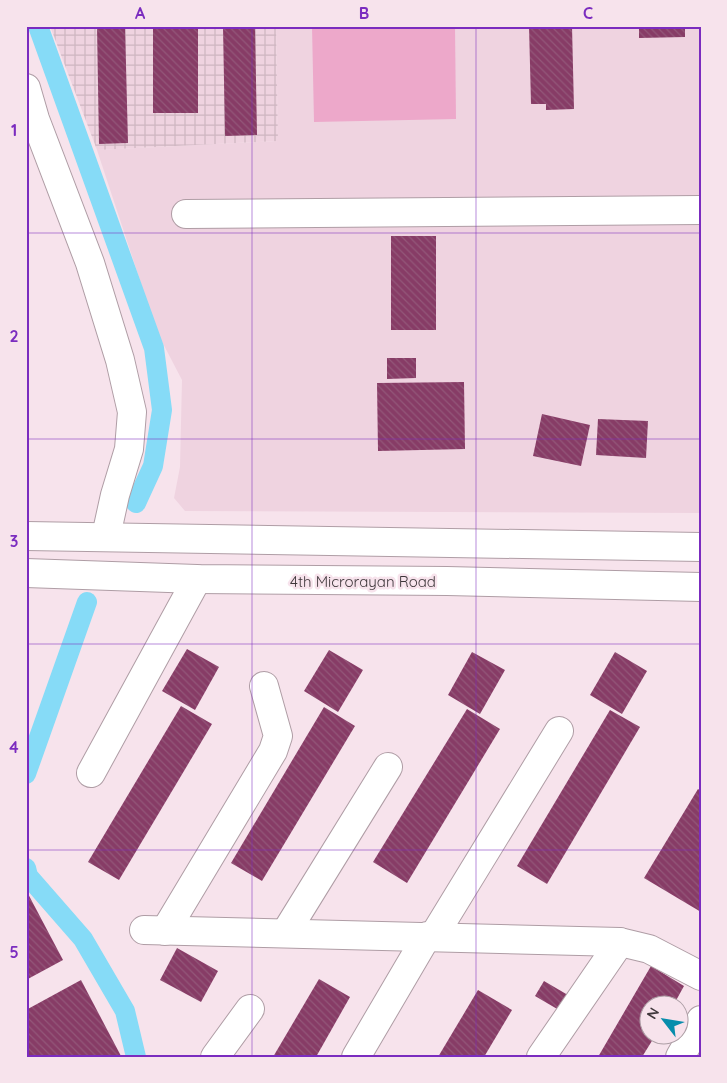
<svg xmlns="http://www.w3.org/2000/svg" width="727" height="1083" font-family="Quicksand,sans-serif">
<style>
.built{fill:#efd3e0}
.industrial{fill:url(#industrial-grid)}
.grass{fill:#eda8ca}
.lines{fill:none;stroke-linecap:round;stroke-linejoin:round}
.canal{stroke:#86dbf7;stroke-width:20}
.building{fill:url(#building-back-hatch)}
.minor-casing{stroke:#af9da5;stroke-width:30}
.major-casing{stroke:#af9da5;stroke-width:30}
.minor{stroke:#fff;stroke-width:28}
.major{stroke:#fff;stroke-width:28}
.grid{fill:none;stroke:#7b2cbf;stroke-width:1;stroke-opacity:0.55}
.labels{text-anchor:middle;dominant-baseline:central;stroke-width:5;stroke-linejoin:round;paint-order:stroke}
.street-label{font-size:15px;fill:#3f373b;stroke:#f7e3ec}
.neatline{fill:none;stroke:#7b2cbf;stroke-width:2}
.grid-label{font-size:16px;text-anchor:middle;font-weight:bold;fill:#7b2cbf}
</style>
<defs>
<pattern id="industrial-grid" width="8" height="8" patternUnits="userSpaceOnUse" patternTransform="scale(1.25)"><rect width="8" height="8" fill="#efd3e0"/><path d="M0 4h8M4 0v8" fill="none" stroke="#ceb6c1"/></pattern>
<pattern id="building-back-hatch" width="6" height="6" patternUnits="userSpaceOnUse" patternTransform="scale(1.25)"><rect width="6" height="6" fill="#873c66"/><path d="M-1 5l2 2M0 0l6 6M5-1l2 2" fill="none" stroke="#935779"/></pattern>
</defs>
<rect width="100%" height="100%" fill="#f7e3ec"/>
<polygon class="built" points="276,26 701,26 701,513 185,511 174,498 180,467 182,380 157,332 97,150 278,141"/>
<polygon class="industrial" points="50,26 276,26 278,141 97,150"/>
<polygon class="grass" points="312,26 455,26 456,119 314,122"/>
<g class="lines">
<g class="canal">
<polyline points="38,26 154,348 162,410 153,466 136,503"/>
<polyline points="26,774 87,602"/>
<polyline points="26,868 28,876 83,939 125,1011 136,1057"/>
</g>
</g>
<g class="building">
<polygon points="97,26 125,26 128,143 99,144"/>
<rect x="153" y="26" width="45" height="87"/>
<polygon points="223,26 255,26 257,135 225,136"/>
<polygon points="529,26 572,26 574,109 546,110 546,104 531,104"/>
<polygon points="639,26 685,26 685,37 639,38"/>
<rect x="391" y="236" width="45" height="94"/>
<polygon points="387,358 416,358 416,378 387,379"/>
<polygon points="464,382 465,449 378,451 377,383"/>
<polygon points="542,414 590,425 581,466 533,456"/>
<polygon points="598,419 648,421 646,458 596,455"/>
<polygon points="187,649 219,667 195,710 162,691"/>
<polygon points="329,650 363,670 338,712 304,691"/>
<polygon points="472,652 505,670 480,714 448,695"/>
<polygon points="615,652 647,671 622,714 590,695"/>
<polygon points="181,706 212,724 119,880 88,862"/>
<polygon points="324,707 355,726 262,881 231,863"/>
<polygon points="467,709 500,729 407,883 373,862"/>
<polygon points="610,710 640,727 547,884 517,866"/>
<polygon points="698,789 701,791 701,912 644,878"/>
<polygon points="26,890 63,960 26,980"/>
<polygon points="177,948 218,971 201,1002 160,980"/>
<polygon points="651,966 684,986 673,1006 650,1006 650,1036 655,1036 642,1057 598,1057"/>
<polygon points="319,979 350,997 316,1057 273,1057"/>
<polygon points="81,980 121,1056 26,1057 26,1010"/>
<polygon points="544,981 573,998 564,1013 535,996"/>
<polygon points="478,990 512,1010 484,1057 438,1057"/>
</g>
<g class="lines">
<defs>
<g id="minor">
<polyline points="26,88 35,119 90,263 120,360 132,412 129,449 115,495 106,536"/>
<polyline points="186,214 701,210"/>
<polyline points="91,773 197,579"/>
<polyline points="144,930 620,942 649,949 701,976"/>
<polyline points="165,931 273,751 278,736 264,686"/>
<polyline points="286,932 388,767"/>
<polyline points="433,937 559,731"/>
<polyline points="215,1057 250,1009"/>
<polyline points="356,1057 427,936"/>
<polyline points="541,1057 620,942"/>
<polyline points="680,1057 701,1020"/>
</g>
<g id="major">
<polyline points="26,536 701,547"/>
<polyline points="26,573 197,579 447,581 701,587"/>
</g>
</defs>
<use href="#minor" class="minor-casing"/>
<use href="#major" class="major-casing"/>
<use href="#minor" class="minor"/>
<use href="#major" class="major"/>
</g>
<path class="grid" d="M252,26V1057M476,26V1057M26,233H701M26,439H701M26,644H701M26,850H701"/>
<g class="labels">
<g class="street-label">
<text x="363" y="581">4th Microrayan Road</text>
</g>
</g>
<rect width="727" height="1083" fill="none" stroke="#f7e3ec" stroke-width="55"/>
<g transform="translate(664 1020) rotate(301)"><circle r="24" fill="#f7e3ec" stroke="#ad9ea5"/>
<path d="M0-4L9 19L0 12L-9 19Z" fill="#078dac"/>
<text y="-8" font-size="14" font-weight="bold" text-anchor="middle" fill="#3f373b">N</text>
</g>
<rect x="28" y="28" width="672" height="1028" class="neatline"/>
<g class="grid-label">
<text x="140" y="19">A</text>
<text x="364" y="19">B</text>
<text x="588" y="19">C</text>
<text x="14" y="136">1</text>
<text x="14" y="342">2</text>
<text x="14" y="547">3</text>
<text x="14" y="753">4</text>
<text x="14" y="958">5</text>
</g>
</svg>
